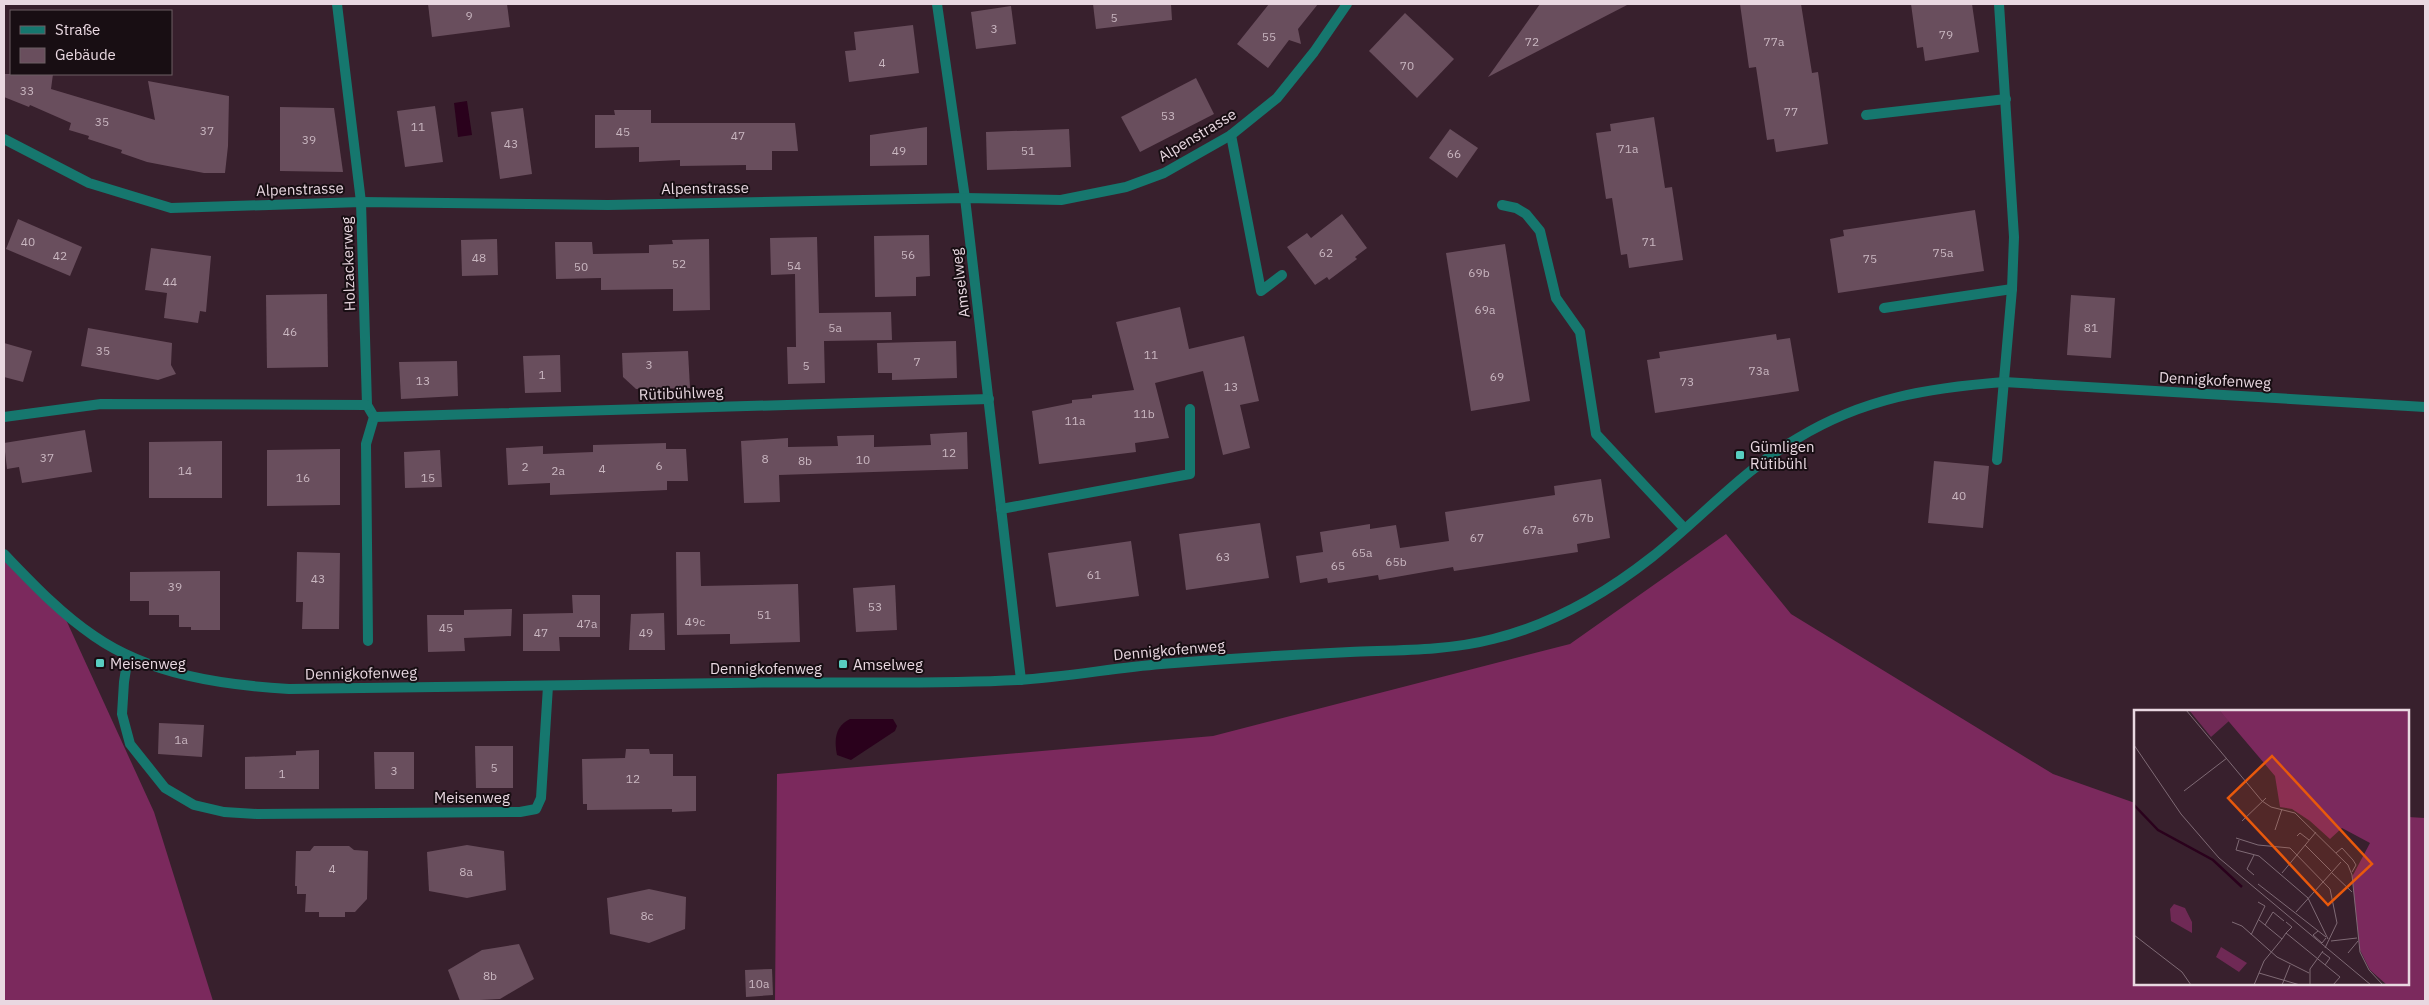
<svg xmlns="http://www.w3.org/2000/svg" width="2429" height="1005" font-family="'IBM Plex Sans',sans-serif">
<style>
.forest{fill:#7b295d}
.water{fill:#2a011c}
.building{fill:#694e5d}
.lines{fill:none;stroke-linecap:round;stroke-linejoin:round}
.minor{stroke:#16776e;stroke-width:10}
.tertiary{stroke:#16776e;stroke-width:10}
.poi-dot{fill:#58cec1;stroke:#180e13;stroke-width:2}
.labels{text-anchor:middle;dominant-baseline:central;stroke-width:4;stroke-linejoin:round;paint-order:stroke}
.number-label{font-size:12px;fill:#c9b6c0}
.street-label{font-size:15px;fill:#e9d8e1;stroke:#180e13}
.poi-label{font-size:15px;fill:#e9d8e1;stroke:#180e13;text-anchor:start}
.inset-river{fill:none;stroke:#2a011c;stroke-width:2.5}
.inset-road{fill:none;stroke:#7f6a75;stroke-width:1}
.view{fill:#e8590c;fill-opacity:0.15;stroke:#e8590c;stroke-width:2.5}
.inset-edge{fill:none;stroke:#e9d8e1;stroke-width:2.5}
</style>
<rect width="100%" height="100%" fill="#38202d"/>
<g class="forest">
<polygon points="1726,534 1791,614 2053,774 2135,803 2135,984 2408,984 2408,817 2425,818 2425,1001 775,1001 777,774 1213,736 1570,644"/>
<polygon points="4,554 62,611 154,812 213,1001 4,1001"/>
</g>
<g class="water">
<polygon points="467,101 472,135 458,137 454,103"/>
<path d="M850,719H893L897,726L895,731L851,760L837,755C834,740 835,726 850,719Z"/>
</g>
<g class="building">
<polygon points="428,4 507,4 510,27 432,37"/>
<polygon points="1093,4 1171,4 1172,20 1096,29"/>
<polygon points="1269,4 1318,4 1298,29 1301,44 1289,40 1268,68 1237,44"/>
<polygon points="1540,4 1629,4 1488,77"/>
<polygon points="1740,4 1801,4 1812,73 1818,72 1828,144 1776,152 1774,139 1767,140 1756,67 1749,68"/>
<polygon points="1911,4 1972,4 1979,52 1925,61 1923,47 1917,48"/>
<polygon points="1011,6 1016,44 976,49 971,12"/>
<polygon points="1405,13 1454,59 1417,98 1369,51"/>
<polygon points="913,25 919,73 849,82 845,51 856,50 854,32"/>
<polygon points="4,74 53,74 51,89 155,120 148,81 229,96 228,146 225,173 204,173 147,162 121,153 122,150 88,139 89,136 69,130 71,123 30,105 29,107 4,97"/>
<polygon points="1196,78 1214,114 1140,152 1121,117"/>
<polygon points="435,106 443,162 405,167 397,111"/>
<polygon points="280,107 334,108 343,172 280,171"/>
<polygon points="523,108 532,174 500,179 491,112"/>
<polygon points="614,110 651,110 651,123 795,123 798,151 772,151 772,170 746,170 746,165 680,166 680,160 639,162 639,147 595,148 595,115 615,115"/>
<polygon points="1654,117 1665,188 1672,187 1683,260 1629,268 1627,254 1621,255 1612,198 1606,199 1596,133 1611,131 1610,124"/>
<polygon points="927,127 927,165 870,166 870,135"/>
<polygon points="1069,129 1071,167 987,170 986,132"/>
<polygon points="1450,129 1478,148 1457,178 1429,158"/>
<polygon points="1975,210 1984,271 1838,293 1830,239 1844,236 1843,230"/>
<polygon points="1342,214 1367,248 1355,257 1357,259 1329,280 1327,277 1315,285 1287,247 1307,233 1311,238"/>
<polygon points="18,219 82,247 70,276 6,249"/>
<polygon points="929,235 930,276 916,277 916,296 875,297 874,236"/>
<polygon points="817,237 819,313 891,312 892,340 824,341 825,383 788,384 787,347 796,347 795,274 771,275 770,238"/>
<polygon points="497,239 498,275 462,276 461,240"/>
<polygon points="709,239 710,310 673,311 673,289 601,290 601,278 556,279 555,242 592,242 593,254 649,253 649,245 673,244 672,240"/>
<polygon points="1505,244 1530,401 1471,411 1446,253"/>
<polygon points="151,248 211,256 206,312 200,311 198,323 164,318 167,293 145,290"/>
<polygon points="327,294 328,367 267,368 266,295"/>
<polygon points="2071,295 2115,298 2111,358 2067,355"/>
<polygon points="1180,307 1189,349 1244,336 1259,401 1240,405 1250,448 1223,455 1203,371 1155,383 1169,438 1135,443 1136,452 1039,464 1032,411 1072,403 1072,400 1092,398 1092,395 1134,390 1116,322"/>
<polygon points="88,328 172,343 171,365 176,374 158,380 81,366"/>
<polygon points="1776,334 1777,340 1790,338 1799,391 1655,413 1647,360 1660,358 1659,352"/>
<polygon points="956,341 957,378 892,380 892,373 878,373 877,343"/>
<polygon points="4,343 32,351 23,382 4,377"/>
<polygon points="688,351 690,388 636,389 623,377 622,353"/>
<polygon points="560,355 561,392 525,393 523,356"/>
<polygon points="457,361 458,396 401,399 399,362"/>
<polygon points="85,430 92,472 22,483 19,467 7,469 4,443"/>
<polygon points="967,432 968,469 779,475 780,502 744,503 741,441 788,438 788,447 838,446 837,436 874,435 874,447 931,445 930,434"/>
<polygon points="222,441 222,498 149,498 149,442"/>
<polygon points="666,443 666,449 686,449 688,481 667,481 667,490 550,495 550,483 508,485 506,448 543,446 543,454 593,452 593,445"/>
<polygon points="340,449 340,505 267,506 267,450"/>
<polygon points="440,450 442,487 405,488 404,452"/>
<polygon points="1934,461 1989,466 1983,528 1928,523"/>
<polygon points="1601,479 1610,538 1577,544 1578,552 1454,571 1453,567 1379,580 1378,575 1328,583 1327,578 1300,583 1296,556 1323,552 1320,532 1370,524 1370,529 1396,525 1400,548 1449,541 1445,512 1555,495 1554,486"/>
<polygon points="1260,523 1269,578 1186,590 1179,534"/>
<polygon points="1131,541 1139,596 1056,607 1048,553"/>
<polygon points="297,552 340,553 339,629 302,629 303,602 296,602"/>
<polygon points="676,552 700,552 701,586 798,584 800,642 730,644 730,634 677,635"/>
<polygon points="220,571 220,630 191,630 191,627 179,627 179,615 149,615 149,601 130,601 130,572"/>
<polygon points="895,585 897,630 856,632 853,588"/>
<polygon points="572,595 600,595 600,637 559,637 560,651 523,651 523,614 573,613"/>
<polygon points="512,609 511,636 464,638 465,651 428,652 427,615 464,615 464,610"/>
<polygon points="664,613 665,650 629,650 631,614"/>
<polygon points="159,723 204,725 202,757 158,754"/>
<polygon points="475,746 513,746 513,788 476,788"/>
<polygon points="626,749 649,749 650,754 673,754 673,776 696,776 696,811 672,812 672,809 587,810 587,804 583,804 582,759 625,758"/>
<polygon points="319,750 319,789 245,789 245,757 296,755 296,751"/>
<polygon points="374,752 414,752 414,789 375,789"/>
<polygon points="467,845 504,851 506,890 467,898 429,891 427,852"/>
<polygon points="314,846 349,846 354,850 368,851 367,899 355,912 345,912 345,917 319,917 319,912 305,912 306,894 297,894 297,886 295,886 296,851 310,851"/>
<polygon points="649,889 686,897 685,929 649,943 610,934 607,898"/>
<polygon points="519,944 534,979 500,999 460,1001 448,970 482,950"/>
<polygon points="772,969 773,995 746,997 745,970"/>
</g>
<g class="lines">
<g class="minor">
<polyline points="337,4 361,202 367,405 374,417 366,444 368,641"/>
<polyline points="937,4 965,198 1021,680"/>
<polyline points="1866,115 2006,99"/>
<polyline points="1231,135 1261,291 1282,275"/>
<polyline points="4,139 89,183 171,208 361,202 608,205 965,198 1061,200 1126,187 1164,173 1231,135 1277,98 1314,52 1347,4"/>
<polyline points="1502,205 1516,208 1526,214 1540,231 1556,298 1580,332 1596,434 1684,528"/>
<polyline points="1884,308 2012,289"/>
<polyline points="4,417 101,404 367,405"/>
<polyline points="374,417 989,399"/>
<polyline points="1997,460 2012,289 2014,237 1999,4"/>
<polyline points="1001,509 1190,474 1190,409"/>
<polyline points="128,656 124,682 122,714 130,744 165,788 194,805 224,812 257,814 520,812 536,809 541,798 548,686"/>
</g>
<path class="tertiary" d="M4,554C32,583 60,613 94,636C150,675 223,685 289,689C436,687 583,685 730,683C826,681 922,685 1018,680C1066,677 1114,668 1161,664C1224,659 1287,655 1350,652C1397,650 1447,651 1493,639C1551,625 1605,594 1652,557C1701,518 1743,470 1798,438C1864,398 1928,388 2004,382L2425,407"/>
</g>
<g class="poi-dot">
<rect x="1735" y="450" width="10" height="10" rx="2.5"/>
<rect x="95" y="658" width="10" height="10" rx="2.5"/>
<rect x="838" y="659" width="10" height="10" rx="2.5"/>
</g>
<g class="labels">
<g class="number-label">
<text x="469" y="15">9</text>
<text x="1114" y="17">5</text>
<text x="994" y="28">3</text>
<text x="1946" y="34">79</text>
<text x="1269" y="36">55</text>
<text x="1532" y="41">72</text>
<text x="1774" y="41">77a</text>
<text x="882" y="62">4</text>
<text x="1407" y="65">70</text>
<text x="27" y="90">33</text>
<text x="1791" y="111">77</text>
<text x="1168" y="115">53</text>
<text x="102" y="121">35</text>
<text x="418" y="126">11</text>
<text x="207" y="130">37</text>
<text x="623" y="131">45</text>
<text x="738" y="135">47</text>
<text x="309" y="139">39</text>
<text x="511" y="143">43</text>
<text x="1628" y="148">71a</text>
<text x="899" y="150">49</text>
<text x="1028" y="150">51</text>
<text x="1454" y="153">66</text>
<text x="28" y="241">40</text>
<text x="1649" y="241">71</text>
<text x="1326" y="252">62</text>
<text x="1943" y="252">75a</text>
<text x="908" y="254">56</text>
<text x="60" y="255">42</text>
<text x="479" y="257">48</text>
<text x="1870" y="258">75</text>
<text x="679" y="263">52</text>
<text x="794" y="265">54</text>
<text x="581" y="266">50</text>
<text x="1479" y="272">69b</text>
<text x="170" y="281">44</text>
<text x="1485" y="309">69a</text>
<text x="835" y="327">5a</text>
<text x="2091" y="327">81</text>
<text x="290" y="331">46</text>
<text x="103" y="350">35</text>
<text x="1151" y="354">11</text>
<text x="917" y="361">7</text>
<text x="649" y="364">3</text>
<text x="806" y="365">5</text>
<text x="1759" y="370">73a</text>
<text x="542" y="374">1</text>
<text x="1497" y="376">69</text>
<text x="423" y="380">13</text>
<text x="1687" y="381">73</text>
<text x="1231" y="386">13</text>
<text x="1144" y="413">11b</text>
<text x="1075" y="420">11a</text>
<text x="949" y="452">12</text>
<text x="47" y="457">37</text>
<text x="765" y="458">8</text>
<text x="863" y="459">10</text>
<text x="805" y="460">8b</text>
<text x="659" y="465">6</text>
<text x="525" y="466">2</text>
<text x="602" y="468">4</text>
<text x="185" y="470">14</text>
<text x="558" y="470">2a</text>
<text x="303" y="477">16</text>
<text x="428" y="477">15</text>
<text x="1959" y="495">40</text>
<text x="1583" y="517">67b</text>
<text x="1533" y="529">67a</text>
<text x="1477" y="537">67</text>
<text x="1362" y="552">65a</text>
<text x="1223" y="556">63</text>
<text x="1396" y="561">65b</text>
<text x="1338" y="565">65</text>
<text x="1094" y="574">61</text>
<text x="318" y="578">43</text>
<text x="175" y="586">39</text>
<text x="875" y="606">53</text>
<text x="764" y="614">51</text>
<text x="695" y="621">49c</text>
<text x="587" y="623">47a</text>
<text x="446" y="627">45</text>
<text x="541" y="632">47</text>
<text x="646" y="632">49</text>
<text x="181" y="739">1a</text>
<text x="494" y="767">5</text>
<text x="394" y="770">3</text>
<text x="282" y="773">1</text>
<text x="633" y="778">12</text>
<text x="332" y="868">4</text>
<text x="466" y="871">8a</text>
<text x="647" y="915">8c</text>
<text x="490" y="975">8b</text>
<text x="759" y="983">10a</text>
</g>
<g class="street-label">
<text transform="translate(1197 135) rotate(-31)">Alpenstrasse</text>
<text transform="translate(705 188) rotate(-1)">Alpenstrasse</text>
<text transform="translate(300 189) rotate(-2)">Alpenstrasse</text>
<text transform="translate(348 264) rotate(-92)">Holzackerweg</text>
<text transform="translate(960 283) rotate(-97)">Amselweg</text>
<text transform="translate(2215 380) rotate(3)">Dennigkofenweg</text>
<text transform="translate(681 393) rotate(-2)">Rütibühlweg</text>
<text transform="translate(1169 650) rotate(-5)">Dennigkofenweg</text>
<text x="766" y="668">Dennigkofenweg</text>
<text transform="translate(361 673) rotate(-1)">Dennigkofenweg</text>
<text x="472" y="797">Meisenweg</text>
</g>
<g class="poi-label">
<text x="1750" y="446">Gümligen<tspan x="1750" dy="17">Rütibühl</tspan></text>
<text x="110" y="663">Meisenweg</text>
<text x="853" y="664">Amselweg</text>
</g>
</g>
<g transform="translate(2134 710)">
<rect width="275" height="275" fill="#38202d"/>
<path d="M55,0H85L95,11L77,27ZM40,194L51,198L58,212V223L37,211L36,199ZM87,237L113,253L105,262L82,247Z" fill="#6f2955"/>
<path d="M85,0H275V275H253L236,260L226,240L218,167L236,133L208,118L196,129L176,111L158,99L146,97L141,66Z" fill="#7b295d"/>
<path class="inset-river" d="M0,95L24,120L79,150L108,177"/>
<path class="inset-road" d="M52,0L128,91L137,97L161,103L214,155L218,165L226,242L235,260L249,275M0,35L47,104L85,148L237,275M50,81L93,48M108,111L132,88M141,120L148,99M163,126L166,123L175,130M102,128L124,135L156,138L196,179L203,213L191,238M105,130L102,140L125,146L174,188L194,229M171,135L197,161M202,143L208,138L219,150L222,155L218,162M197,162L218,182M148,163L182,122M120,165L113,159L120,145M124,174L192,227M162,202L207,152M125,210L148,229L152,223L206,267L199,275M98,212L108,216L143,247L175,263M152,212L158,217L152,223M131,215L139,202L150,211M184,221L179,225L188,233L192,228M0,225L48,262L57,275M117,225L131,196L124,192M197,231L223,228M188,242L196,248L191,255M214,243L224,231M125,263L166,275M120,275L130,251L148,229M148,275L156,255M176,275V259L189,241"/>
<path class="view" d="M138,46L238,154L194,195L94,88Z"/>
<rect width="275" height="275" class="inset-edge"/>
</g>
<rect width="2429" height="1005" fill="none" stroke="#e9d8e1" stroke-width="10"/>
<rect x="10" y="10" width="162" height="65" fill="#180e13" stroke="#6c5f65"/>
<rect x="20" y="26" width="25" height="8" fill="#16776e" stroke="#6c5f65"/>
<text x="55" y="35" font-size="15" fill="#e9d8e1">Straße</text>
<rect x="20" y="48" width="25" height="15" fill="#694e5d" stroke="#6c5f65"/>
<text x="55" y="60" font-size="15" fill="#e9d8e1">Gebäude</text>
</svg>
